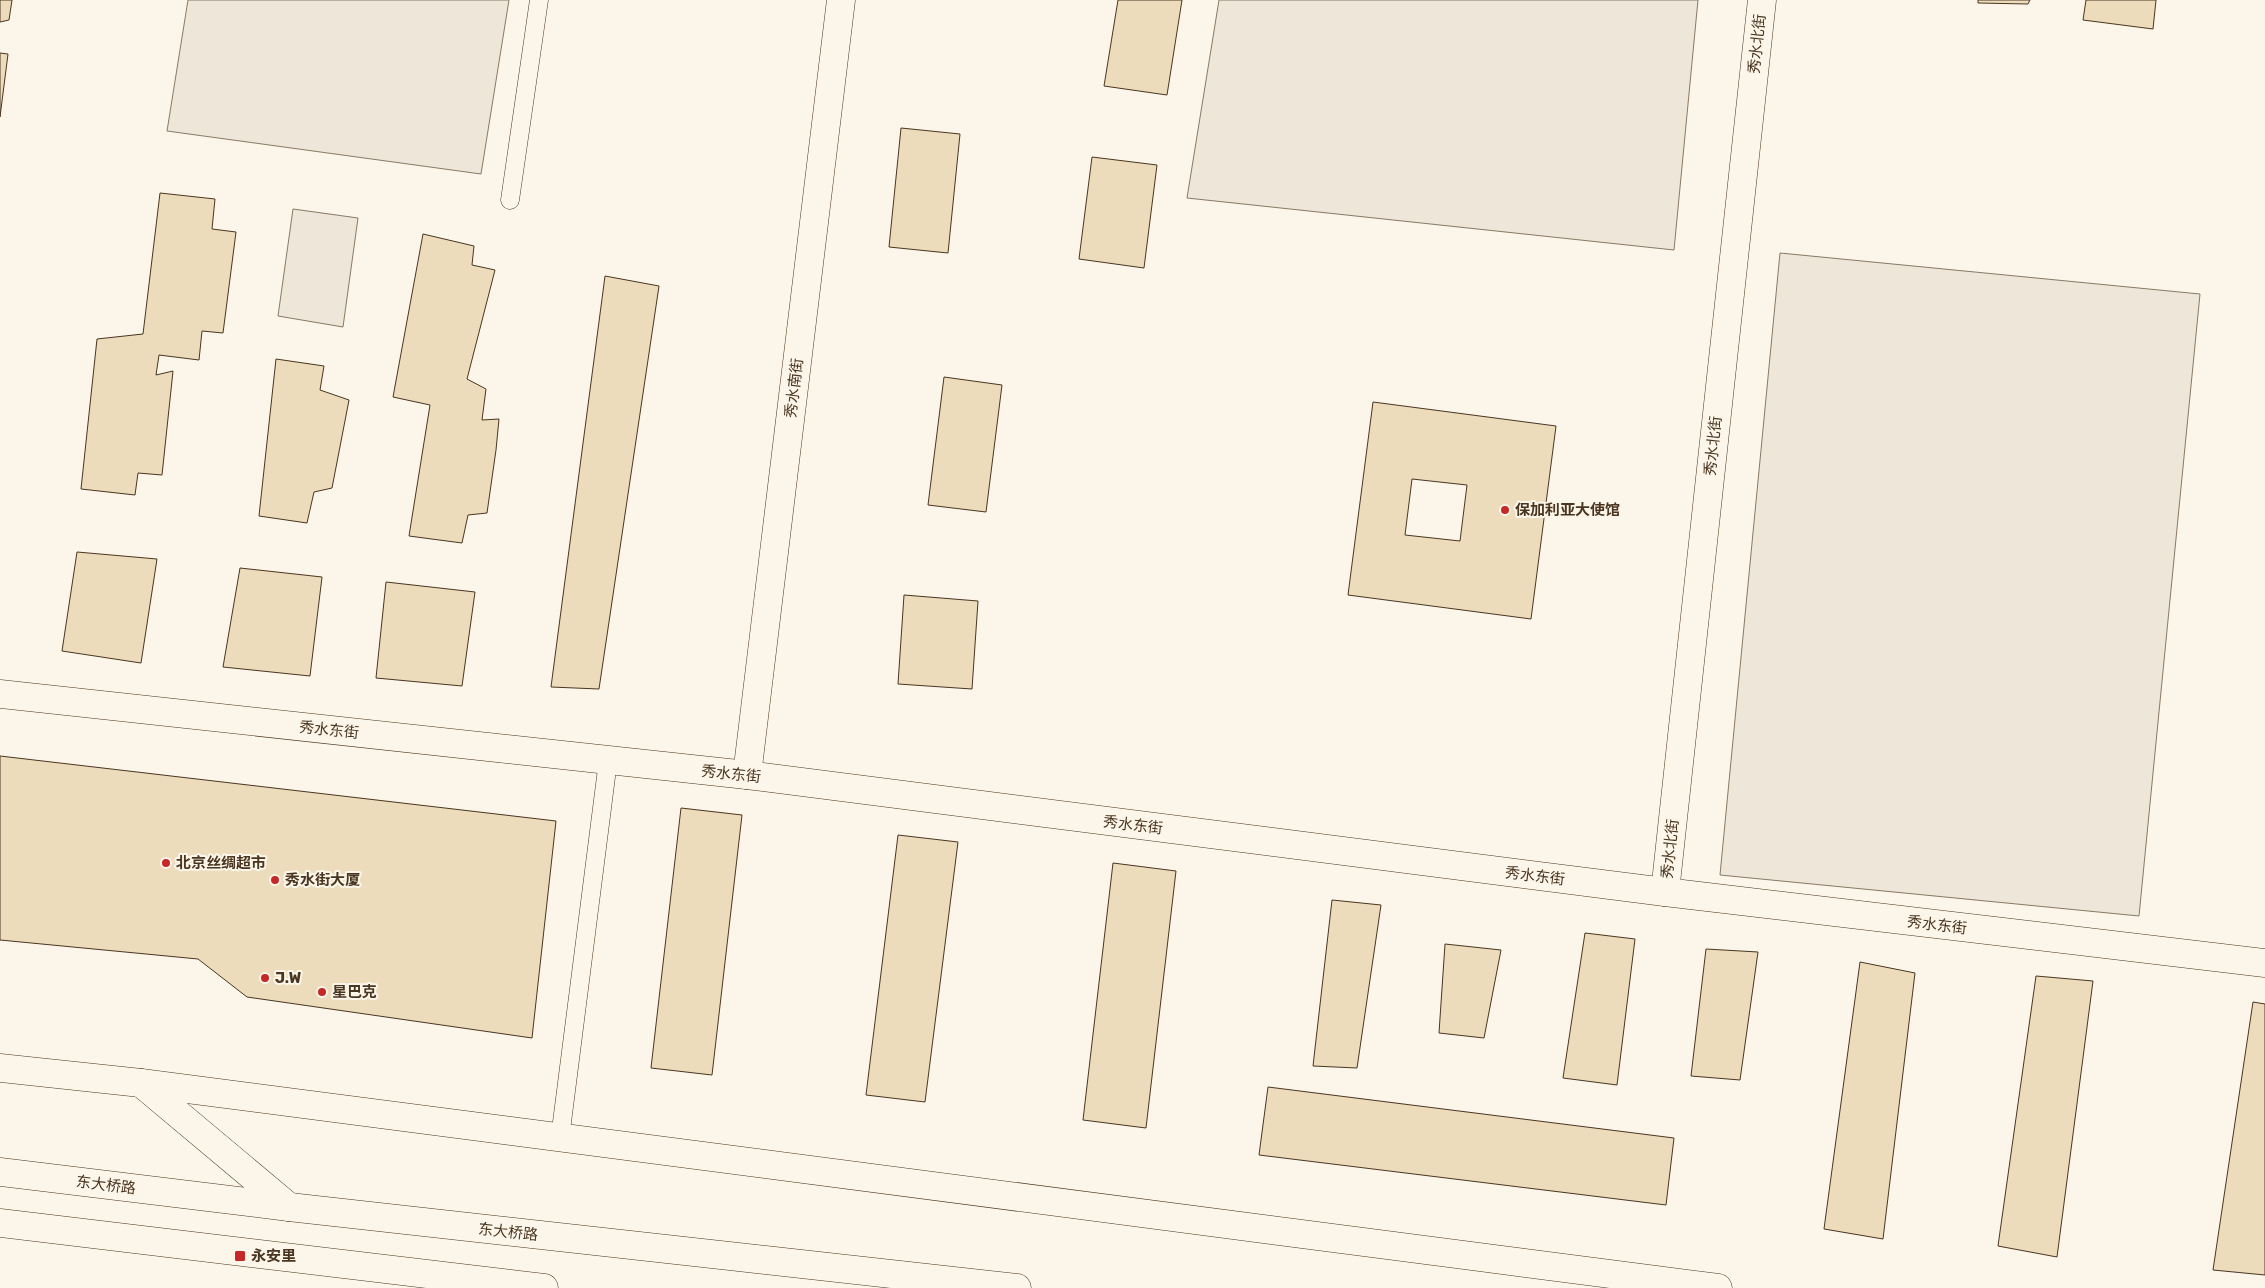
<svg xmlns="http://www.w3.org/2000/svg" width="2265" height="1288" font-family="Rubik,'Noto Sans SC',sans-serif">
<style>
.green{fill:#ede6d9;stroke:#887966}
.building{fill:#ecdcbc;stroke:#4a3520;fill-rule:evenodd}
.lines{fill:none;stroke-linecap:round;stroke-linejoin:round}
.lane-casing{stroke:#4a3520;stroke-width:19}
.street-casing{stroke:#4a3520;stroke-width:29}
.secondary-casing{stroke:#4a3520;stroke-width:29}
.lane{stroke:#fbf6e9;stroke-width:18}
.street{stroke:#fbf6e9;stroke-width:28}
.secondary{stroke:#fbf6e9;stroke-width:28}
.poi-dot{fill:#c62828;stroke:#fbf6e9;stroke-width:2}
.labels{text-anchor:middle;dominant-baseline:central;stroke-width:4;stroke-linejoin:round;paint-order:stroke}
.street-label{font-size:15px;fill:#4a3520;stroke:#fbf6e9}
.poi-label{font-size:15px;font-weight:bold;fill:#4a3520;stroke:#fbf6e9;text-anchor:start}
</style>
<rect width="100%" height="100%" fill="#fbf6e9"/>
<g class="green">
<polygon points="188,0 509,0 481,174 167,131"/>
<polygon points="1219,0 1698,0 1674,250 1187,198"/>
<polygon points="293,209 358,218 343,327 278,316"/>
<polygon points="1780,253 2200,294 2139,916 1720,875"/>
</g>
<g class="building">
<polygon points="0,0 12,0 9,20 0,22"/>
<polygon points="1118,0 1182,0 1167,95 1104,86"/>
<polygon points="1978,0 2030,0 2028,4 1978,3"/>
<polygon points="2086,0 2156,0 2153,29 2083,20"/>
<polygon points="0,53 8,54 0,117"/>
<polygon points="901,128 960,134 948,253 889,247"/>
<polygon points="1092,157 1157,165 1144,268 1079,259"/>
<polygon points="160,193 215,199 212,229 236,232 223,333 202,331 199,360 159,355 156,375 173,371 162,475 138,473 135,495 81,489 97,339 143,334"/>
<polygon points="423,234 474,246 472,265 495,270 467,379 486,389 482,420 499,419 496,450 487,513 468,515 462,543 409,536 430,405 393,397"/>
<polygon points="605,276 659,286 599,689 551,687"/>
<polygon points="276,359 324,366 320,390 349,400 332,488 314,492 307,523 259,516"/>
<polygon points="944,377 1002,385 986,512 928,505"/>
<path d="M1373,402L1556,426L1531,619L1348,595ZM1412,479L1467,485L1460,541L1405,535Z"/>
<polygon points="77,552 157,559 141,663 62,651"/>
<polygon points="240,568 322,577 310,676 223,667"/>
<polygon points="386,582 475,592 462,686 376,678"/>
<polygon points="904,595 978,601 972,689 898,684"/>
<polygon points="0,756 556,821 532,1038 247,997 198,959 0,940"/>
<polygon points="681,808 742,815 712,1075 651,1068"/>
<polygon points="898,835 958,842 925,1102 866,1095"/>
<polygon points="1113,863 1176,871 1146,1128 1083,1120"/>
<polygon points="1332,900 1381,905 1357,1068 1313,1066"/>
<polygon points="1585,933 1635,939 1617,1085 1563,1078"/>
<polygon points="1445,944 1501,950 1484,1038 1439,1033"/>
<polygon points="1706,949 1758,952 1740,1080 1691,1076"/>
<polygon points="1860,962 1915,973 1883,1239 1824,1229"/>
<polygon points="2036,976 2093,981 2057,1257 1998,1246"/>
<polygon points="2253,1002 2265,1004 2265,1275 2213,1270"/>
<polygon points="1268,1087 1674,1138 1666,1205 1259,1155"/>
</g>
<g class="lines">
<defs>
<g id="lane">
<polyline points="510,200 539,0"/>
<polyline points="560,1138 608,761"/>
</g>
<g id="street">
<polyline points="0,694 747,775 1665,892 2265,963"/>
<polyline points="747,775 841,0"/>
<polyline points="1665,892 1762,0"/>
</g>
<g id="secondary">
<polyline points="0,1068 141,1083 1718,1288"/>
<polyline points="141,1083 289,1207"/>
<polyline points="0,1172 289,1207 1017,1288"/>
<polyline points="0,1223 544,1288"/>
</g>
</defs>
<use href="#lane" class="lane-casing"/>
<use href="#street" class="street-casing"/>
<use href="#secondary" class="secondary-casing"/>
<use href="#lane" class="lane"/>
<use href="#street" class="street"/>
<use href="#secondary" class="secondary"/>
</g>
<g class="poi-dot">
<circle cx="1505" cy="510" r="5"/>
<circle cx="166" cy="863" r="5"/>
<circle cx="275" cy="880" r="5"/>
<circle cx="265" cy="978" r="5"/>
<circle cx="322" cy="992" r="5"/>
<rect x="234" y="1250" width="12" height="12" rx="2.5"/>
</g>
<g class="labels">
<g class="street-label">
<text transform="translate(1757 44) rotate(-84)">秀水北街</text>
<text transform="translate(794 388) rotate(-83)">秀水南街</text>
<text transform="translate(1713 446) rotate(-84)">秀水北街</text>
<text transform="translate(329 730) rotate(6)">秀水东街</text>
<text transform="translate(731 774) rotate(6)">秀水东街</text>
<text transform="translate(1133 825) rotate(7)">秀水东街</text>
<text transform="translate(1670 849) rotate(-84)">秀水北街</text>
<text transform="translate(1535 876) rotate(7)">秀水东街</text>
<text transform="translate(1937 925) rotate(7)">秀水东街</text>
<text transform="translate(106 1185) rotate(7)">东大桥路</text>
<text transform="translate(508 1232) rotate(6)">东大桥路</text>
</g>
<g class="poi-label">
<text x="1515" y="510">保加利亚大使馆</text>
<text x="176" y="863">北京丝绸超市</text>
<text x="285" y="880">秀水街大厦</text>
<text x="275" y="978">J.W</text>
<text x="332" y="992">星巴克</text>
<text x="251" y="1256">永安里</text>
</g>
</g>
</svg>
